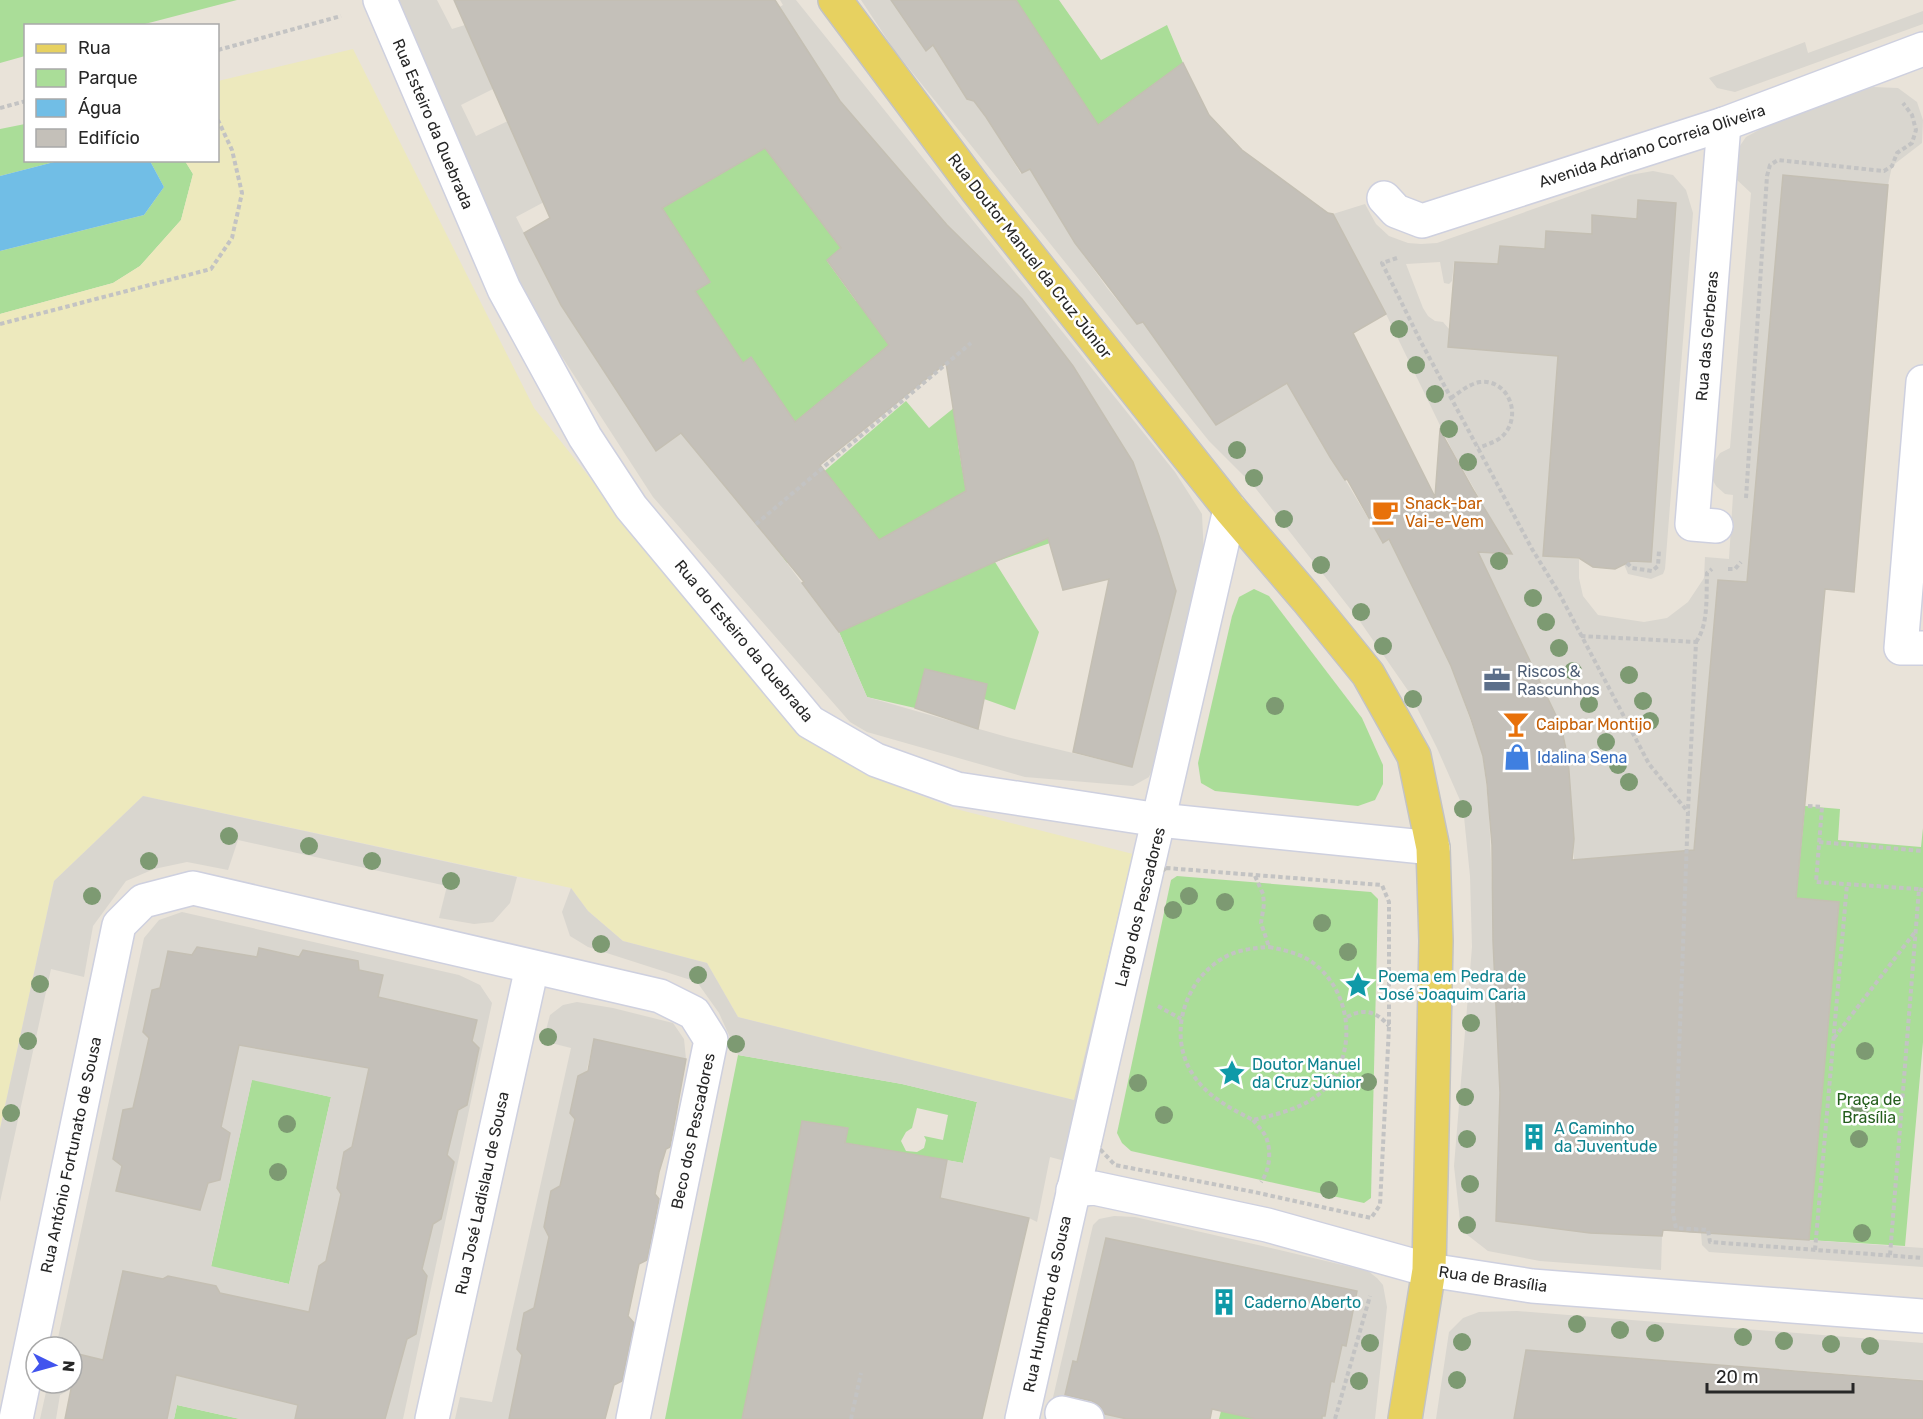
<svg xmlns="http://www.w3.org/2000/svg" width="1923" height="1419" font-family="Rubik,sans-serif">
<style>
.green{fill:#aadd98;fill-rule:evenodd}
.sand{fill:#ede9bd}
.plaza{fill:#d9d6cf;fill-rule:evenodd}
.water{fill:#71bee6}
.building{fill:#c4c0b9;stroke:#c4bfb3;stroke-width:1.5;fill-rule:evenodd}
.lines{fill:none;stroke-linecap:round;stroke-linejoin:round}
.minor-casing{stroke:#ced0df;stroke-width:36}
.major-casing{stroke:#c3c3c3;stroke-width:36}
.path{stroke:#c3c3c3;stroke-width:4;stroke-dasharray:4.5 3;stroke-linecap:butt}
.minor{stroke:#fff;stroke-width:33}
.major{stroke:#e7d160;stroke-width:33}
.tree{fill:#7d9a72}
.labels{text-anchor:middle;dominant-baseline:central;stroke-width:5;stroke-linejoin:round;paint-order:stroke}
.street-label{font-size:16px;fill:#272727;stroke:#fff}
.food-label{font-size:16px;fill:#c56008;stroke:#fff;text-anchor:start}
.service-label{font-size:16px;fill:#4e5e75;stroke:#fff;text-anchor:start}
.shop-label{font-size:16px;fill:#366cbe;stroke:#fff;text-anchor:start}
.culture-label{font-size:16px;fill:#0d838f;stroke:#fff;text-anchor:start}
.park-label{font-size:16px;fill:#255e1d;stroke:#fff}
</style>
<rect width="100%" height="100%" fill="#e9e3d9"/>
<g class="green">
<polygon points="0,0 237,0 141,25 26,26 25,56 0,63"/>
<polygon points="1016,0 1059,0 1101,60 1167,25 1183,63 1099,124 1113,153"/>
<polygon points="25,124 26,160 58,161 0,176 0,129"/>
<polygon points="768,146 843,246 827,261 856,301 904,259 940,303 795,422 751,358 738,367 695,291 709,282 616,234"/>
<polygon points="150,161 185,161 193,174 181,220 140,266 113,283 0,314 0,251 144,215 164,187"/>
<polygon points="906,401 929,428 960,403 996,417 958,444 966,491 1073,521 1050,543 995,562 1039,632 1015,710 984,699 925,669 915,708 867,697 839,632 994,562 966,492 877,541 858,514 787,563 774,546 816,515 799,493"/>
<polygon points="1254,589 1269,596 1362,718 1383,765 1383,784 1375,800 1358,806 1215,791 1201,783 1198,763 1232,616 1239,597"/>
<polygon points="1805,806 1840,809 1838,840 1921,847 1923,828 1923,1042 1905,1246 1809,1240 1839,902 1796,898"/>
<polygon points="1177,876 1371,892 1378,899 1371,1198 1364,1203 1131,1151 1122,1143 1117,1133 1171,880"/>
<path d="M738,1055L902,1084L977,1102L963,1163L845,1143L848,1128L802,1121L784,1218L743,1419H665ZM917,1108L948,1115L943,1140L924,1136L926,1140L924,1148L917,1152L906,1151L901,1141L906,1132L912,1128Z"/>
<polygon points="252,1079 331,1097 289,1284 211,1267"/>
<polygon points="177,1405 240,1419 174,1419"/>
<polygon points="1221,1411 1256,1419 1219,1419"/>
</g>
<polygon class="sand" points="353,49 534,408 607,499 804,736 865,774 956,809 1133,854 1074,1100 738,1017 707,963 623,941 588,911 571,888 143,796 54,881 0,1129 0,314 113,283 140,266 181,220 193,174 185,161 218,160 218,81"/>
<g class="plaza">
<polygon points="397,0 437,0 452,29 465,25 493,89 461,105 476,136 508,121 559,194 516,217 560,304 656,451 690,427 721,482 774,546 839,632 867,697 1007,737 1131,767 1167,627 1172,580 1133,462 1073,366 1048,333 1010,314 1024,301 947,225 840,101 757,20 783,5 780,0 796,0 1175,472 1202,514 1204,557 1157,759 1149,777 1133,786 1025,777 867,732 850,722 653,497 544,329 505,266"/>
<path d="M861,0H891L927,50L934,44L967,99L974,101L986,117L1021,174L1030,169L1171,145L1313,426L1383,543L1389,539L1410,581L1451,665L1483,756L1489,810L1500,1093L1496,1220L1563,1229L1662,1236L1661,1270L1540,1261L1488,1251L1461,1230L1454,1166L1472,947L1470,876L1463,807L1437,748L1409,692L1359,620L1253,485L1209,441L895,51ZM1124,221L1263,397L1221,422H1216L1144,322L1137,324L1108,289L1082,253Z"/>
<polygon points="1923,11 1923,24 1735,92 1717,88 1709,78 1805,42 1808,53"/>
<polygon points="1873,87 1898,88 1917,102 1923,120 1922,143 1892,166 1888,185 1783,176 1747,582 1718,580 1690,890 1718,1234 1923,1248 1923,1267 1709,1252 1702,1245 1701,1233 1690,1233 1676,1228 1663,1230 1678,852 1574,860 1568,754 1562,729 1472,543 1497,529 1452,450 1386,314 1333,214 1365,204 1376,224 1389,236 1408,243 1421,244 1437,243 1630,175 1653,171 1673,175 1686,190 1693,213 1665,569 1663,574 1651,579 1628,574 1624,564 1632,561 1675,204 1638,200 1637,219 1593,215 1592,234 1547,231 1545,249 1500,246 1498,264 1454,262 1452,281 1449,284 1444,283 1440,262 1406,264 1423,308 1428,316 1435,321 1443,322 1449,329 1448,347 1522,353 1560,340 1543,556 1579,559 1579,578 1583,596 1598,615 1644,622 1667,618 1688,602 1704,578 1705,557 1729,559 1733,495 1725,494 1716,486 1711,477 1711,467 1720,453 1730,448 1751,193 1735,178 1735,153 1746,137 1779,119"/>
<polygon points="143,796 517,877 510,903 493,922 474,924 439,918 447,886 238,840 228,870 187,862 154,869 126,881 93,926 84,977 51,969 0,1202 0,1129 54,881"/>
<polygon points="1133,854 1151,856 1080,1165 1050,1157 1037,1222 1029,1218 940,1198 947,1160 963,1163 977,1102 902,1084 738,1055 719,1013 697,982 588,947 570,936 562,912 571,888 588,911 623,941 707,963 738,1017 1074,1100"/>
<path d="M182,912L459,975L480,985L492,1003L403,1419H351L298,1407L295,1419H240L177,1405L174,1419H167L170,1405L164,1398L170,1374L228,1388L220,1293L216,1286L169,1276L163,1279L123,1271L103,1360L78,1355L71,1389L60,1395L56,1419H40L48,1383H72V1347H56L144,938L159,920ZM197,947L255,966L259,948L299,957L303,950L358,961L359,970L383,975L364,1063L334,1062L284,1053L280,1048L240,1038L220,1127L230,1133L220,1180L208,1183L200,1210L117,1191L122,1166L113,1159L123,1110L133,1108L140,1078L149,1038L143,1032L152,990L160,988L168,951L192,955ZM386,999L477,1021L472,1041L479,1049L467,1105L457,1110L447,1155L454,1162L441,1219L432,1224L422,1269L427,1276L416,1334L407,1339L316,1308L311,1302L319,1266L327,1260L342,1195L337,1188L344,1152L353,1146ZM252,1080L331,1097L289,1284L211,1266Z"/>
<polygon points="577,1002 613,1008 673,1023 684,1039 686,1059 594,1039 560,1186 551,1191 544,1227 549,1238 534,1308 524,1313 517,1349 522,1355 509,1419 455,1419 460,1397 492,1402 571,1048 543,1041 550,1015 563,1005"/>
<polygon points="1114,1216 1135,1217 1258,1245 1368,1271 1377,1278 1383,1285 1387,1307 1375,1419 1322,1419 1322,1416 1325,1416 1331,1381 1342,1345 1346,1346 1204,1259 1106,1238 1077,1362 1073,1362 1064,1401 1127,1419 1048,1419 1093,1225 1099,1219"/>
<polygon points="1517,1311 1923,1343 1923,1380 1527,1350 1514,1419 1436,1419 1449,1332 1463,1318 1479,1312"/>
</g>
<polygon class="water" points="58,161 150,161 164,187 144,215 0,251 0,176"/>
<g class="building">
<path d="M454,0H775L840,101L947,225L1022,299L1073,366L1133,462L1159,536L1176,591L1132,767L1073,752L1109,579L1063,590L1048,538L839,632L802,583L804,582L681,433L656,451L561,305L524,233L550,218ZM765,148L841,248L827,260L889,345L795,422L751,357L743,363L695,291L710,282L662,208ZM946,363L966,491L879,540L820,465Z"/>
<polygon points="891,0 1016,0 1098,125 1183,63 1209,115 1242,150 1328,213 1333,214 1386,314 1353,333 1435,497 1440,430 1474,491 1512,554 1478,552 1561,726 1568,758 1574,839 1572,860 1694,850 1718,580 1747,582 1783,175 1888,185 1854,592 1825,589 1796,898 1839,902 1809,1240 1663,1230 1662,1236 1590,1233 1496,1221 1500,1093 1493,941 1492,845 1487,784 1483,756 1471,719 1451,666 1422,606 1389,539 1383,543 1347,479 1345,480 1330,457 1287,383 1216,425 1143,322 1137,324 1075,243 1030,169 1022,173 986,117 974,101 967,99 933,45 926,51"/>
<polygon points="1638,200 1676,203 1651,562 1631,561 1615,569 1593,567 1579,558 1543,556 1558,356 1448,347 1455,262 1498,264 1500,246 1545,249 1546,231 1592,234 1592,215 1637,219"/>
<polygon points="925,669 987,684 978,729 915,708"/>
<polygon points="197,947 257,957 259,948 299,957 303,950 358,961 359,970 383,975 378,997 477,1020 472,1041 479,1048 467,1105 458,1110 447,1155 454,1162 441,1219 433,1224 422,1269 427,1276 416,1334 407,1339 385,1419 295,1419 298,1405 176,1375 167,1419 65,1419 78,1354 103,1360 123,1271 163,1279 168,1276 216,1286 220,1293 309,1312 319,1266 326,1261 341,1194 337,1188 344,1152 352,1147 369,1068 239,1045 221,1127 230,1133 220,1180 208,1183 200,1210 116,1191 122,1166 113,1159 123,1110 133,1108 140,1078 149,1038 143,1032 152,990 160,988 168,951 192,955"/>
<polygon points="594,1039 686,1059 670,1147 666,1149 659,1172 655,1194 659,1199 647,1260 639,1264 628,1316 634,1323 622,1381 614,1385 605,1419 509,1419 522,1355 517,1349 524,1313 534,1308 549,1237 544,1227 551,1191 560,1186 575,1119 570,1113 578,1076 588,1071"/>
<polygon points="802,1121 848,1128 845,1143 947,1160 940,1198 1029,1218 982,1419 742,1419 784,1218"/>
<polygon points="1106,1238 1357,1291 1346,1346 1342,1345 1334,1382 1331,1381 1325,1416 1322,1416 1322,1419 1256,1419 1212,1409 1210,1419 1127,1419 1105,1414 1100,1406 1092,1401 1065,1395 1073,1361 1077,1362"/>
<polygon points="1526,1350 1923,1381 1923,1419 1514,1419"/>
</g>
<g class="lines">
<defs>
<g id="minor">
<polyline points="380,0 504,289 585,437 631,507 810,722 876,760 957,789 1159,820 1433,848"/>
<polyline points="1384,198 1396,211 1422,221 1724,124 1923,49"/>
<polyline points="1923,382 1901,648 1923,648"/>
<polyline points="1716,526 1692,524 1724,124"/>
<polyline points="1073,1190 1094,1188 1267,1225 1429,1270 1532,1286 1923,1316"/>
<polyline points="1062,1413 1087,1419"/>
<polyline points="16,1419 119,925 143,901 193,888 660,996 694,1013 711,1040 633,1419"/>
<polyline points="432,1419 532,967"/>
<path d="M1022,1419C1089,1115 1161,813 1230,509"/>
</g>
<polyline id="major" points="835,0 976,189 1230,509 1307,599 1368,674 1414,756 1433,848 1436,941 1429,1270 1405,1419"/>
</defs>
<use href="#minor" class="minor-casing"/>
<use href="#major" class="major-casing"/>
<g class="path">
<polyline points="218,50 341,16"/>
<polyline points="0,108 26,101"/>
<polyline points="1397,258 1382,263 1421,342 1532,549 1559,593 1649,764 1688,812 1673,1213 1676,1228 1708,1230 1710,1242 1923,1258"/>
<polyline points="0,324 211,269 232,238 242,193 232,150 218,120"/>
<path d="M1451,398C1460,392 1469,384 1480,382C1507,379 1521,412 1506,432C1500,441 1488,444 1478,448"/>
<polyline points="1746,498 1767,176 1770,165 1778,160 1884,171 1892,166 1897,153 1912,143 1916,130 1912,115 1903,103"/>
<polyline points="756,524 971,343"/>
<polyline points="1627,563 1632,568 1652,571 1658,566 1659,551"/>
<polyline points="1728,569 1735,569 1741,562"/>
<polyline points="1581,636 1696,642 1688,811"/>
<path d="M1696,642C1709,624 1706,595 1707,573L1712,569"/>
<polyline points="1808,806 1822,807 1816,882 1919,889"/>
<polyline points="1819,842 1923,851"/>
<polygon points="1166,868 1382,885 1389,902 1389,1027 1380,1205 1371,1218 1254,1192 1115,1165 1099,1148 1101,1120 1157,875"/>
<polyline points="1255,876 1263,894 1264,904 1261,923 1269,947"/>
<path d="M1269,947C1284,950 1299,953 1312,962C1356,994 1359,1065 1314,1098C1296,1110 1274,1115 1253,1120C1230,1108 1206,1096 1192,1073C1168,1035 1184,983 1220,960C1235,950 1252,948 1269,947Z"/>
<polyline points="1158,1006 1181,1019"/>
<path d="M1347,1017C1364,1008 1376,1011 1389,1026"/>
<polyline points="1834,1038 1915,932"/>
<path d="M1253,1120C1257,1125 1262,1130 1265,1135C1272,1149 1270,1170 1261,1182"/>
<polyline points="1815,1250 1847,884"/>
<polyline points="1890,1255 1919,889 1923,890"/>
<polyline points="851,1419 861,1373"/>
<polyline points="1335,1419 1370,1296"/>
</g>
<use href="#minor" class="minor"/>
<use href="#major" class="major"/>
</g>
<g class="tree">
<circle cx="1399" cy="329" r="9"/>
<circle cx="1416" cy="365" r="9"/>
<circle cx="1435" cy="394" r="9"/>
<circle cx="1449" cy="429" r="9"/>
<circle cx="1237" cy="450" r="9"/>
<circle cx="1468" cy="462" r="9"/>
<circle cx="1254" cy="478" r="9"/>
<circle cx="1284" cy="519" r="9"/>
<circle cx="1499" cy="561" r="9"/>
<circle cx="1321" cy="565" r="9"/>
<circle cx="1533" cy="598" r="9"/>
<circle cx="1361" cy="612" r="9"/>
<circle cx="1546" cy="622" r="9"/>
<circle cx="1383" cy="646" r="9"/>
<circle cx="1559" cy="648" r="9"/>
<circle cx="1573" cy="671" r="9"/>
<circle cx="1629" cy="675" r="9"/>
<circle cx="1413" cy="699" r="9"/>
<circle cx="1643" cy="701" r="9"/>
<circle cx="1589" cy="704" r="9"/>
<circle cx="1275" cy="706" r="9"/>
<circle cx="1650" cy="721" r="9"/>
<circle cx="1606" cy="742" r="9"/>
<circle cx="1618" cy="765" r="9"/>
<circle cx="1629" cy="782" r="9"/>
<circle cx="1463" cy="809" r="9"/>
<circle cx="229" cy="836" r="9"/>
<circle cx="309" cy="846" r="9"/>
<circle cx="149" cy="861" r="9"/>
<circle cx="372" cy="861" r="9"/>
<circle cx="451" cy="881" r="9"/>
<circle cx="92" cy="896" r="9"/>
<circle cx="1189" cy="896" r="9"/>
<circle cx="1225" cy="902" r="9"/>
<circle cx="1173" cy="910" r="9"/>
<circle cx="1322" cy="923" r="9"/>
<circle cx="601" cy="944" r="9"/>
<circle cx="1348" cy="952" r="9"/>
<circle cx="698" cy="975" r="9"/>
<circle cx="40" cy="984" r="9"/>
<circle cx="1471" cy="1023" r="9"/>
<circle cx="548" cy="1037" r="9"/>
<circle cx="28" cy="1041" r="9"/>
<circle cx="736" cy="1044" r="9"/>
<circle cx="1865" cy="1051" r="9"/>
<circle cx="1368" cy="1082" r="9"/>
<circle cx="1138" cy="1083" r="9"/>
<circle cx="1465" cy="1097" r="9"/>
<circle cx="1860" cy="1109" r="9"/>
<circle cx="11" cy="1113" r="9"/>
<circle cx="1164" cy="1115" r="9"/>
<circle cx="287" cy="1124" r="9"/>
<circle cx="1467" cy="1139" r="9"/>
<circle cx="1859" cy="1139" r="9"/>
<circle cx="278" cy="1172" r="9"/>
<circle cx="1470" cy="1184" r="9"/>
<circle cx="1329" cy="1190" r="9"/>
<circle cx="1467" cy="1225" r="9"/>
<circle cx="1862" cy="1233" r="9"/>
<circle cx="1577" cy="1324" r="9"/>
<circle cx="1620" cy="1330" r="9"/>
<circle cx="1655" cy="1333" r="9"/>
<circle cx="1743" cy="1337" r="9"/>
<circle cx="1784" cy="1341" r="9"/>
<circle cx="1462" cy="1342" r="9"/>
<circle cx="1370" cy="1343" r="9"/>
<circle cx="1831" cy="1344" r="9"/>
<circle cx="1870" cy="1346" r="9"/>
<circle cx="1457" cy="1380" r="9"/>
<circle cx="1359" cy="1381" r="9"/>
</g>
<defs>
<symbol id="cafe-bare" viewBox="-9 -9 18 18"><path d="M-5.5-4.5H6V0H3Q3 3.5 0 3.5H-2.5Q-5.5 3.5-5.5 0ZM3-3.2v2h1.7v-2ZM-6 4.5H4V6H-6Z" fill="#e8710a" stroke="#fff" stroke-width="2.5" paint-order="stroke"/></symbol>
<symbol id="office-bare" viewBox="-9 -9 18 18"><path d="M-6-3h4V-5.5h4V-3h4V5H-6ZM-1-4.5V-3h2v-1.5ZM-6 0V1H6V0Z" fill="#5c6f8a" stroke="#fff" stroke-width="2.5" paint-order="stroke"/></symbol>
<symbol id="bar-bare" viewBox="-9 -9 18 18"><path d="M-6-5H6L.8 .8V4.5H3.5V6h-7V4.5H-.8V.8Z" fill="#e8710a" stroke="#fff" stroke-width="2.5" paint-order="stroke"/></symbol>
<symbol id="shop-bare" viewBox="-9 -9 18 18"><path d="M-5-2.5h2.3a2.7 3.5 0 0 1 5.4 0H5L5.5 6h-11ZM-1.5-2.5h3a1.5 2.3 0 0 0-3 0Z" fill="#3f7fe0" stroke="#fff" stroke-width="2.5" paint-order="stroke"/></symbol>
<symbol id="sight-bare" viewBox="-9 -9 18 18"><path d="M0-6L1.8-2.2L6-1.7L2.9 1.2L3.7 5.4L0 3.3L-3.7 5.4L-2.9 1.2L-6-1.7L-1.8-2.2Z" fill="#0f9aa8" stroke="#fff" stroke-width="2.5" paint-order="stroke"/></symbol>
<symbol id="building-bare" viewBox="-9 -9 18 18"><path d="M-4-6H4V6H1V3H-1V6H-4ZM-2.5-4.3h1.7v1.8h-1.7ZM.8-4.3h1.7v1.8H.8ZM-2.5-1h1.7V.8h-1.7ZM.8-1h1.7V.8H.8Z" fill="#0f9aa8" stroke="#fff" stroke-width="2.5" paint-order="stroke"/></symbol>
</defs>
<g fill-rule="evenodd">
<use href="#cafe-bare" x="1366" y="493" width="38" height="38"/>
<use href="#office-bare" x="1478" y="661" width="38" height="38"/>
<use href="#bar-bare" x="1497" y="705" width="38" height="38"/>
<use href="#shop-bare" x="1498" y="738" width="38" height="38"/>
<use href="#sight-bare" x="1339" y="966" width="38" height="38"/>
<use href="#sight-bare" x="1213" y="1054" width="38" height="38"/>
<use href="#building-bare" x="1515" y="1118" width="38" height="38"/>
<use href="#building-bare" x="1205" y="1283" width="38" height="38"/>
</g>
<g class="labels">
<g class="street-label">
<text transform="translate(433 124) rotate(67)">Rua Esteiro da Quebrada</text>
<text transform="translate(1652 146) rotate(-18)">Avenida Adriano Correia Oliveira</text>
<text transform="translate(1030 256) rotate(52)">Rua Doutor Manuel da Cruz Júnior</text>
<text transform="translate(1707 336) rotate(-85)">Rua das Gerberas</text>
<text transform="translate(744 641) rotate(50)">Rua do Esteiro da Quebrada</text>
<text transform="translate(1140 907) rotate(-76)">Largo dos Pescadores</text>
<text transform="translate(693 1131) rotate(-78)">Beco dos Pescadores</text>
<text transform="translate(71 1155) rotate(-78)">Rua António Fortunato de Sousa</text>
<text transform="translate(482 1193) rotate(-78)">Rua José Ladislau de Sousa</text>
<text transform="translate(1493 1279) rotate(8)">Rua de Brasília</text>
<text transform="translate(1047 1304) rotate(-78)">Rua Humberto de Sousa</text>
</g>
<g class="food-label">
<text x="1405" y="503">Snack-bar<tspan x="1405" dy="18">Vai-e-Vem</tspan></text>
<text x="1536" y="724">Caipbar Montijo</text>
</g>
<g class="service-label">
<text x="1517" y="671">Riscos &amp;<tspan x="1517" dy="18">Rascunhos</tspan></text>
</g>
<g class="shop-label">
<text x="1537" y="757">Idalina Sena</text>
</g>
<g class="culture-label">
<text x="1378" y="976">Poema em Pedra de<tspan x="1378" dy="18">José Joaquim Caria</tspan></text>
<text x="1252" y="1064">Doutor Manuel<tspan x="1252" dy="18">da Cruz Júnior</tspan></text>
<text x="1554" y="1128">A Caminho<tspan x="1554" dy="18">da Juventude</tspan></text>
<text x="1244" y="1302">Caderno Aberto</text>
</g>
<g class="park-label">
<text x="1869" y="1099">Praça de<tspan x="1869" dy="18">Brasília</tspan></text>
</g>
</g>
<rect x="24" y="24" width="195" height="138" fill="#ffffff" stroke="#a9a9a9" stroke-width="1.5"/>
<rect x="36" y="44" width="30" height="9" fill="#e7d160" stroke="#a9a9a9" stroke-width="1.5"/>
<text x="78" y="54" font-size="18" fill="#272727">Rua</text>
<rect x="36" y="69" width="30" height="18" fill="#aadd98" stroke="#a9a9a9" stroke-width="1.5"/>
<text x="78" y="84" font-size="18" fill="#272727">Parque</text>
<rect x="36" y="99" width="30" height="18" fill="#71bee6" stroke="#a9a9a9" stroke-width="1.5"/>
<text x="78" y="114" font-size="18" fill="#272727">Água</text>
<rect x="36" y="129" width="30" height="18" fill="#c4c0b9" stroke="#a9a9a9" stroke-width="1.5"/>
<text x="78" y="144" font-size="18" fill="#272727">Edifício</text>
<g transform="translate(54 1365) rotate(95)"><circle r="28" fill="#ffffff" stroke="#a9a9a9" stroke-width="1.5"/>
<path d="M0-4.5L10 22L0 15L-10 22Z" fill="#4154ee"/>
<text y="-9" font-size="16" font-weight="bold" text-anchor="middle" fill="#272727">N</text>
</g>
<path d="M1707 1383v9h146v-9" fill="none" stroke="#272727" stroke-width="3"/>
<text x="1716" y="1383" font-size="18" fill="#272727" stroke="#ffffff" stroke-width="4.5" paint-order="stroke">20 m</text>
</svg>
